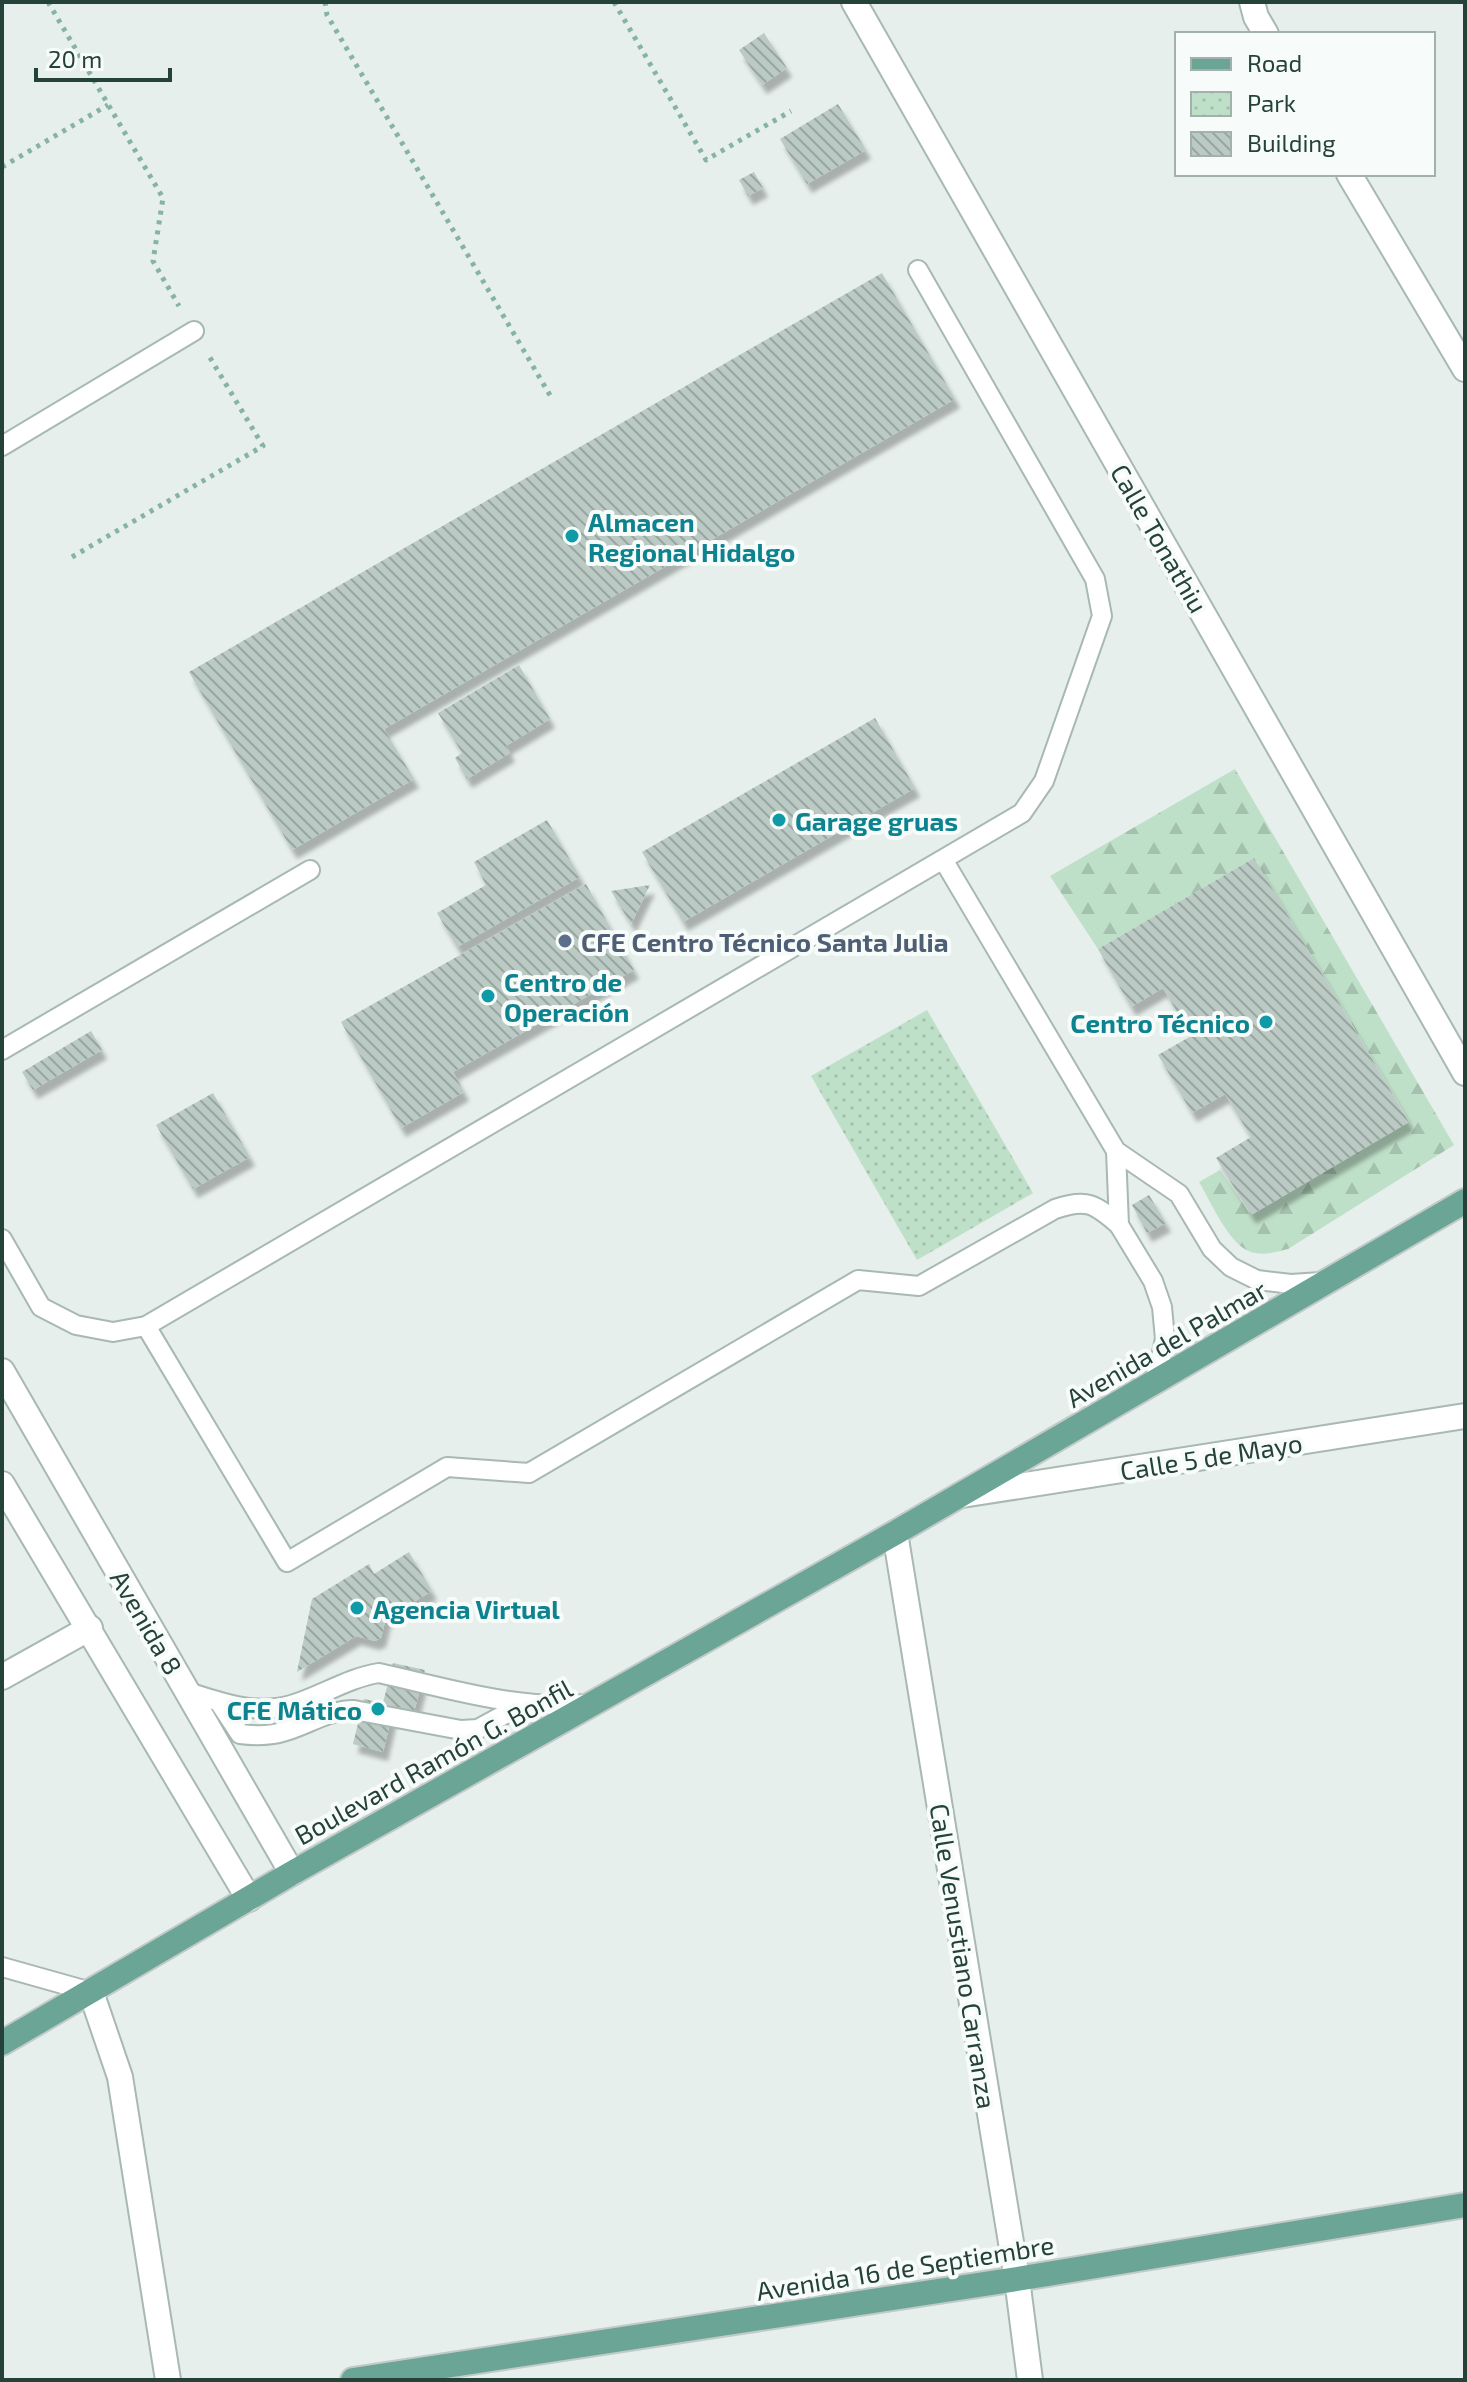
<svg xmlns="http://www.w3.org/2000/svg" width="1467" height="2382" font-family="'Exo 2',sans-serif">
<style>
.forest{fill:url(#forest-firs)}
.park{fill:url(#park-dots)}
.building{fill:url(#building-back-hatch);filter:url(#shadow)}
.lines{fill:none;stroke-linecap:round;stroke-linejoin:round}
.service-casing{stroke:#a8b8b2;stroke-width:22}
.minor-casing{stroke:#a8b8b2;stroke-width:28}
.tertiary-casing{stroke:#a8b8b2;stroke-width:28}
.primary-casing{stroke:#c2cac8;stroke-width:28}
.path{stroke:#86b3a5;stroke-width:5;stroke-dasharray:4 6;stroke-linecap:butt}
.service{stroke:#fff;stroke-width:18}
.minor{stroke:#fff;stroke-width:24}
.tertiary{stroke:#fff;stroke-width:24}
.primary{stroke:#6aa596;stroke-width:24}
.culture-dot{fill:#0f9aa8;stroke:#f7fbf9;stroke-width:3}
.service-dot{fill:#5c6f8a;stroke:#f7fbf9;stroke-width:3}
.labels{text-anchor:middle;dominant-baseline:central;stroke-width:8;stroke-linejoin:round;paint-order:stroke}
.culture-label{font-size:26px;font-weight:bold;fill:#0d838f;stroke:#f7fbf9;text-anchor:start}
.street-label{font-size:26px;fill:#24423a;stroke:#f7fbf9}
.service-label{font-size:26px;font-weight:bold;fill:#4e5e75;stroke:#f7fbf9;text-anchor:start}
</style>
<defs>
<pattern id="forest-firs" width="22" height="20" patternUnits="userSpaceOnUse" patternTransform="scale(2)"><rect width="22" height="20" fill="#bfe0c8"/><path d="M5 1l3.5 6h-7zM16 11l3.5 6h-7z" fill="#a4c1ad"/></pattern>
<pattern id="park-dots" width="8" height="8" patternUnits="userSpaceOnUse" patternTransform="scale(2)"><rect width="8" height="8" fill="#bfe0c8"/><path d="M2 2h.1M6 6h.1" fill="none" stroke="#a4c1ad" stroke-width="1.8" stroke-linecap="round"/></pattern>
<pattern id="building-back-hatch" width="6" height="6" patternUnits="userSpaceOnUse" patternTransform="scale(2)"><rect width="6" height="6" fill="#bbcac4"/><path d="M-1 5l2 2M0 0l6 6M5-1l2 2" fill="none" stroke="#98a6a0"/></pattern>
<filter id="shadow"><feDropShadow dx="5" dy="9" stdDeviation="2" flood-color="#0004"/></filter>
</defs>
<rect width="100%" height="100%" fill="#e6efeb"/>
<path class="forest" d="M1235,769L1454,1145L1288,1249C1276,1252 1263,1256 1251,1252C1229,1245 1211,1202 1199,1182L1220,1170L1251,1215L1409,1121L1254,858L1098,949L1050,876Z"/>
<polygon class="park" points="927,1010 1033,1193 917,1260 811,1076"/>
<g class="building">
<polygon points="764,33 787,68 762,85 739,50"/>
<polygon points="838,104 866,150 807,184 780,139"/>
<polygon points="754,172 763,188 748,196 739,180"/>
<polygon points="882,273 955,399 384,729 414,779 292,850 189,672"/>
<polygon points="519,665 550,719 506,746 510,753 467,779 455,758 462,753 438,713"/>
<polygon points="875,718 915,788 683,922 642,852"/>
<polygon points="547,820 580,877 457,947 437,913 486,885 474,862"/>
<polygon points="1254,858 1409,1122 1251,1215 1216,1158 1251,1137 1225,1094 1192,1113 1158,1055 1191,1036 1163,988 1131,1007 1098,949"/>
<polygon points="586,884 634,970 453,1072 464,1092 401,1128 341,1022"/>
<polygon points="650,885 631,924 611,891"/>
<polygon points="91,1031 102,1050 33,1090 22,1072"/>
<polygon points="213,1093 250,1157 193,1189 156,1125"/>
<polygon points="1149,1195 1166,1223 1147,1233 1132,1205"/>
<polygon points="409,1552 432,1591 386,1618 381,1638 375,1641 356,1636 297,1672 312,1599 369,1564 374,1574"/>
<polygon points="393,1663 425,1670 414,1712 394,1706 383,1752 353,1744 364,1699 383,1703"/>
</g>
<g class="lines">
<defs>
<g id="service">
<polyline points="2,446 194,331"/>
<polyline points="944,861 1116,1151 1179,1194 1212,1249 1231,1267 1257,1280 1291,1284 1321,1282"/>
<polyline points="2,1050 310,870"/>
<polyline points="1116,1151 1119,1225 1153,1281 1162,1307 1165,1339 1159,1366 1152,1385"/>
<polyline points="2,1239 41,1307 76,1325 113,1332 146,1326 1022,813 1044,781 1102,616 1095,579 918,270"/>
<path d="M146,1326L287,1562L447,1467L529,1473L858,1280L919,1286L1055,1209C1087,1198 1095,1204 1119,1225"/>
<path d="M188,1692C222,1703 255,1715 291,1705C322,1696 347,1678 379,1673C447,1688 516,1710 586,1704"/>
<path d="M219,1702L240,1734C256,1736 271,1736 286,1731C309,1724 329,1710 354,1710L461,1730L478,1729L524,1704"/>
<polyline points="2,1967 91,1992"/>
</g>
<g id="minor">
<polyline points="854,2 1465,1073"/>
<polyline points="1252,2 1256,17 1266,34"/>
<polyline points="1349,174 1465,369"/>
<polyline points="895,1533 1017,2279 1030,2380"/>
<polyline points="2,1677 90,1628"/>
<polyline points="91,1992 120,2077 168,2380"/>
</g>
<g id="tertiary">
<polyline points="2,1371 292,1873"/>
<polyline points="2,1484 249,1899"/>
<polyline points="962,1495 1465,1416"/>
</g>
<g id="primary">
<polyline points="2,2043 292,1873 895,1533 1465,1201"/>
<polyline points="353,2380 1017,2279 1465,2205"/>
</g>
</defs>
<use href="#service" class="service-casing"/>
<use href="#minor" class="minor-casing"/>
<use href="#tertiary" class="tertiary-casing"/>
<use href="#primary" class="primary-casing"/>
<g class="path">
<polyline points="48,2 163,198 153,261 179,306"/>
<polyline points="325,2 327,15 551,397"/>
<polyline points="614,2 706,160 791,111"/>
<polyline points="2,167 108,105"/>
<polyline points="72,557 263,446 209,356"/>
</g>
<use href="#service" class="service"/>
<use href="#minor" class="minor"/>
<use href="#tertiary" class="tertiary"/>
<use href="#primary" class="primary"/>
</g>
<g class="culture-dot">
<circle cx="572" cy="536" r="8"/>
<circle cx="779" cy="820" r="8"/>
<circle cx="488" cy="996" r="8"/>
<circle cx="1266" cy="1022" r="8"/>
<circle cx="357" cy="1608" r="8"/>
<circle cx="378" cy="1709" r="8"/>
</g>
<circle class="service-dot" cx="565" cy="941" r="8"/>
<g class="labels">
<g class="culture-label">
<text x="588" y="521">Almacen<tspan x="588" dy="30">Regional Hidalgo</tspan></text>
<text x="795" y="820">Garage gruas</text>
<text x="504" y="981">Centro de<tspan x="504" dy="30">Operación</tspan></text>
<text x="1250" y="1022" text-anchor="end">Centro Técnico</text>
<text x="373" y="1608">Agencia Virtual</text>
<text x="362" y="1709" text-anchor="end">CFE Mático</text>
</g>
<g class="street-label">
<text transform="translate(1160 538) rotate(60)">Calle Tonathiu</text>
<text transform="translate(1166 1343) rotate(-30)">Avenida del Palmar</text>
<text transform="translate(1211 1456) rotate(-9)">Calle 5 de Mayo</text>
<text transform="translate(147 1622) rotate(60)">Avenida 8</text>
<text transform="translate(433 1761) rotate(-29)">Boulevard Ramón G. Bonfil</text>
<text transform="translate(964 1956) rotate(81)">Calle Venustiano Carranza</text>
<text transform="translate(905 2267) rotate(-9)">Avenida 16 de Septiembre</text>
</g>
<g class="service-label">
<text x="581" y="941">CFE Centro Técnico Santa Julia</text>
</g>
</g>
<rect width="1467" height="2382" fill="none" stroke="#24423a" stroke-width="8"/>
<rect x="1175" y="32" width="260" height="144" fill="#f7fbf9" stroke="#a3b1ad" stroke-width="2"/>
<rect x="1191" y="58" width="40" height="12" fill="#6aa596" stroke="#a3b1ad" stroke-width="2"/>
<text x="1247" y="72" font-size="24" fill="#24423a">Road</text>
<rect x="1191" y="92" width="40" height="24" fill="url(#park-dots)" stroke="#a3b1ad" stroke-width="2"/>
<text x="1247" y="112" font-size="24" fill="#24423a">Park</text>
<rect x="1191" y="132" width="40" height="24" fill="url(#building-back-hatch)" stroke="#a3b1ad" stroke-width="2"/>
<text x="1247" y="152" font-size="24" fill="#24423a">Building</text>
<path d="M36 68v12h134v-12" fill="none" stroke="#24423a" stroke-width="4"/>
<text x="48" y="68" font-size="24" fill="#24423a" stroke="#f7fbf9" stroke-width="6" paint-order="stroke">20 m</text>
</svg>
